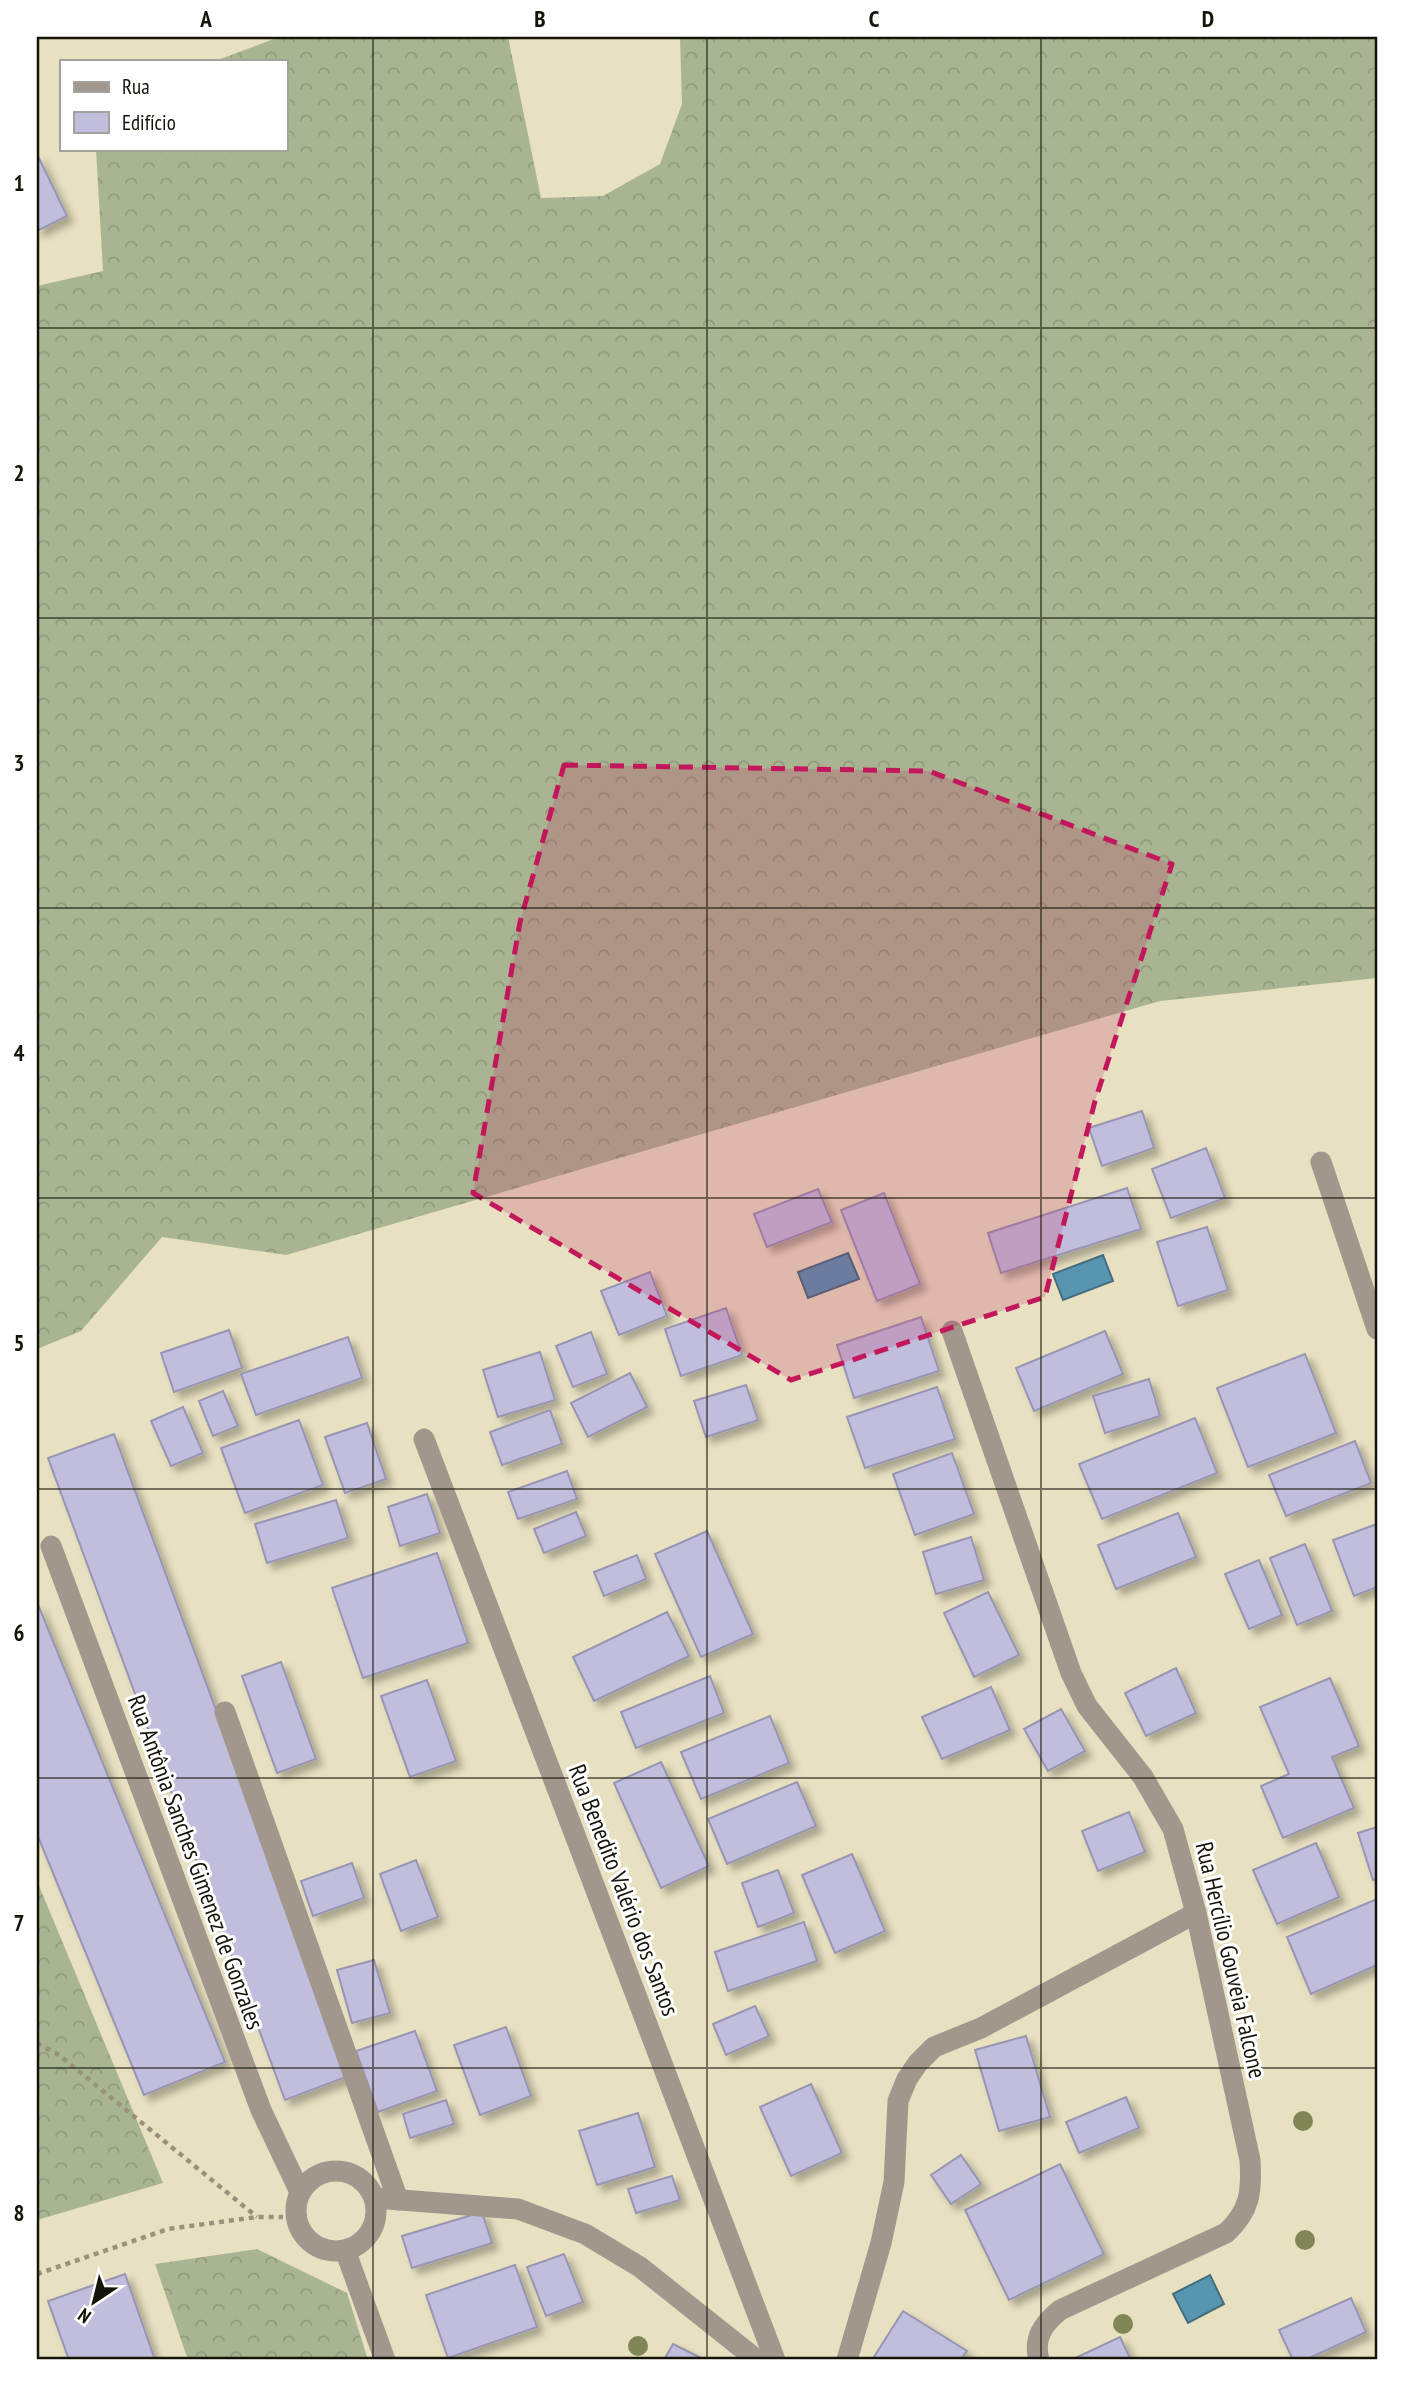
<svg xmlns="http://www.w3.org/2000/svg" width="1414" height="2397" font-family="'PT Sans Narrow',sans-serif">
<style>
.forest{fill:url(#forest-crowns)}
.water{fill:#5795b0;stroke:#446e7e;stroke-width:2}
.building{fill:#c0bedc;stroke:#9795b1;stroke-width:2;filter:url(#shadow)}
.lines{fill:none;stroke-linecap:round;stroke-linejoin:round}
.path{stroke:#97927a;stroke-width:4.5;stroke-dasharray:5 5;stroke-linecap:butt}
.minor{stroke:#a1978d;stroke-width:21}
.tree{fill:#818657}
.marked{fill:#c2185b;fill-opacity:0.2;stroke:#c2185b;stroke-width:5;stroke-dasharray:14 9;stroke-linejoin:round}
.grid{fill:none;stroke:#161408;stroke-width:2;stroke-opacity:0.55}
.labels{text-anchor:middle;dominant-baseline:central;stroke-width:6;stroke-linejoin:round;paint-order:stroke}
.street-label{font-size:24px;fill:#161408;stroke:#fff}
.neatline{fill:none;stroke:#161408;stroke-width:2.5}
.grid-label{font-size:23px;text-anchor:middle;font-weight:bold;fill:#161408}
</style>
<defs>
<pattern id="forest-crowns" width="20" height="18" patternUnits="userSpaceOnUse" patternTransform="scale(1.75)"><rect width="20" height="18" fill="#a9b592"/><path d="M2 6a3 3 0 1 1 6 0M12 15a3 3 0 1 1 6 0" fill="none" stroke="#919b7c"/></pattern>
<filter id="shadow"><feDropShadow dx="6" dy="6" stdDeviation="3.5" flood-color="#0004"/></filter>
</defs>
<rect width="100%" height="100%" fill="#e7e0c1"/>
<g class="forest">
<polygon points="279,37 508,37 541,198 603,196 660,164 682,104 680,37 1377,37 1377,978 1160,1001 286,1255 162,1237 81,1331 37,1349 37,286 103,271 96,149 285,149 285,61 215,61"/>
<polygon points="37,1881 163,2183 37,2220 37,1880"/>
<polygon points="257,2249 347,2293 368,2360 188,2360 155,2264"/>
</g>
<g class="water">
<polygon points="848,1253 859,1279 808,1298 798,1272"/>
<polygon points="1103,1255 1113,1281 1063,1300 1053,1274"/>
<polygon points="1210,2275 1224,2304 1188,2323 1173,2294"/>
</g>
<g class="building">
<polygon points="37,154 67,216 37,231"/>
<polygon points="1142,1111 1154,1148 1102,1166 1089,1128"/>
<polygon points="1206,1148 1225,1198 1171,1218 1152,1169"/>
<polygon points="1127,1188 1141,1229 1001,1273 988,1233"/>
<polygon points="818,1189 832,1222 767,1247 754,1214"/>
<polygon points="884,1193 920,1284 877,1301 841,1210"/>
<polygon points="1207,1227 1228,1290 1178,1306 1157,1242"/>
<polygon points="650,1272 667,1316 619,1335 601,1291"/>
<polygon points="726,1308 742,1355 681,1376 665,1329"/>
<polygon points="921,1317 939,1371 854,1398 837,1345"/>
<polygon points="229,1330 242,1368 174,1392 161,1353"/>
<polygon points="1105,1331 1123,1374 1034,1411 1016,1368"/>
<polygon points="591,1332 607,1374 573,1387 556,1346"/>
<polygon points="348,1337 362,1378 256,1415 241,1374"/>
<polygon points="540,1352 555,1400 498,1417 483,1370"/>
<polygon points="1305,1354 1336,1433 1248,1467 1217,1388"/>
<polygon points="630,1373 647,1407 588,1437 571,1403"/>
<polygon points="1149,1379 1160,1416 1105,1433 1093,1396"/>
<polygon points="746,1385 758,1420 706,1437 694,1401"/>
<polygon points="937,1387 955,1439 865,1468 847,1417"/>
<polygon points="223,1391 238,1426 213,1436 199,1401"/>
<polygon points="183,1407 203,1453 171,1466 151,1421"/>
<polygon points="550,1410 562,1444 502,1465 490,1432"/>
<polygon points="1195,1418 1217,1473 1102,1519 1079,1464"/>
<polygon points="299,1420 323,1485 245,1513 221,1448"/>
<polygon points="367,1423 386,1479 345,1493 325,1437"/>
<polygon points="114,1434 351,2075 285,2100 48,1458"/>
<polygon points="1355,1441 1371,1483 1286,1516 1269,1475"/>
<polygon points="952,1453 974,1514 915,1535 893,1474"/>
<polygon points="567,1471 577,1499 518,1519 508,1492"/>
<polygon points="427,1494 440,1533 400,1546 388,1507"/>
<polygon points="336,1500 348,1538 267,1563 255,1524"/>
<polygon points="576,1512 586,1536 544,1553 534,1529"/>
<polygon points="1178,1513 1196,1557 1116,1589 1098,1545"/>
<polygon points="1377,1524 1377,1587 1354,1596 1333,1540"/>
<polygon points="707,1531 753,1634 701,1657 655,1554"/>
<polygon points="971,1537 984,1580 936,1594 923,1552"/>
<polygon points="1305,1544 1332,1611 1297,1625 1270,1558"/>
<polygon points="437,1553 468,1643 363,1678 332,1588"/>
<polygon points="637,1555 646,1579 604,1596 594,1572"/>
<polygon points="1259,1560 1282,1615 1249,1629 1225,1574"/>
<polygon points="988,1592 1019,1655 974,1677 944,1613"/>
<polygon points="37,1602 225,2062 144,2095 37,1834"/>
<polygon points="667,1612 689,1656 594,1701 573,1657"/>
<polygon points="281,1662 316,1759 277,1773 242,1676"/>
<polygon points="1176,1668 1196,1713 1146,1736 1125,1693"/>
<polygon points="710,1676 724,1713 636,1748 621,1712"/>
<polygon points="1330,1678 1359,1746 1332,1757 1354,1808 1283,1838 1261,1786 1289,1774 1260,1707"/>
<polygon points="427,1680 456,1761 410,1777 381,1696"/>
<polygon points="991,1687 1010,1730 942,1759 922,1717"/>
<polygon points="1061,1709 1085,1751 1048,1771 1024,1729"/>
<polygon points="770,1716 789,1763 701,1799 681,1752"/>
<polygon points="661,1762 709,1866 661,1888 614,1783"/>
<polygon points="797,1782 816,1826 727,1864 708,1819"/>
<polygon points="1129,1812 1145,1852 1098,1871 1082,1831"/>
<polygon points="1377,1827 1377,1879 1373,1880 1358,1833"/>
<polygon points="1316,1843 1339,1897 1277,1924 1253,1870"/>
<polygon points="852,1854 885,1931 835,1953 802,1875"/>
<polygon points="416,1860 438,1917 401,1931 380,1874"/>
<polygon points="352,1863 364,1898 313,1916 301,1881"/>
<polygon points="778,1870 794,1913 758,1927 742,1883"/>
<polygon points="1377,1899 1377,1965 1311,1994 1287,1937"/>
<polygon points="804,1922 817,1961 728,1991 715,1952"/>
<polygon points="374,1960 390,2013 352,2023 337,1970"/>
<polygon points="755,2006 769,2036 726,2055 713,2024"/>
<polygon points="506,2027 531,2096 480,2115 454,2045"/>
<polygon points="415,2031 437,2091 378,2112 356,2051"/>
<polygon points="1026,2036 1050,2117 999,2131 975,2050"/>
<polygon points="811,2084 842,2153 791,2176 760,2107"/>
<polygon points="1126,2097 1139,2128 1079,2153 1066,2122"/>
<polygon points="446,2100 454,2124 410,2138 403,2114"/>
<polygon points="638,2113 655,2167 597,2185 579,2131"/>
<polygon points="961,2155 981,2184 951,2204 931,2175"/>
<polygon points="1060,2164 1104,2254 1009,2300 965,2210"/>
<polygon points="672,2176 680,2200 636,2213 628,2189"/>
<polygon points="482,2212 492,2243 412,2268 402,2236"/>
<polygon points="564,2254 583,2302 546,2316 527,2267"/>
<polygon points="515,2265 537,2327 448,2358 426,2295"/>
<polygon points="125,2274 155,2360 69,2360 48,2301"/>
<polygon points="1351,2298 1366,2332 1305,2360 1293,2360 1279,2330"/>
<polygon points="903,2311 967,2351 960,2360 872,2360"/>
<polygon points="1120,2337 1131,2360 1074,2360 1073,2359"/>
<polygon points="673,2344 699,2357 697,2360 664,2360"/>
</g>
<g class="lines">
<g class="path">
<polyline points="37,2043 59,2055 257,2217"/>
<polyline points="37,2274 168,2229 257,2217 283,2217"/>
</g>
<g class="minor">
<polyline points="1321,1162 1377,1329"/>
<path d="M952,1331L1071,1673L1087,1706L1143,1777L1173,1829L1196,1913L1250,2160C1252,2192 1250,2211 1226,2233L1060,2310C1043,2324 1033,2338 1039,2360"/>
<polyline points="424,1439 775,2360"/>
<polyline points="51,1546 261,2110 300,2192"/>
<polyline points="225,1712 398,2200"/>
<circle cx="336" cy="2211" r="40"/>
<polyline points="375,2198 518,2209 585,2234 640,2267 757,2360"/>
<polyline points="345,2250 385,2360"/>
<polyline points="847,2360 881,2243 894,2182 898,2101 907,2079 918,2063 934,2047 981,2028 1196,1913"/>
</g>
</g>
<g class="tree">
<circle cx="1303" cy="2121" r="10"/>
<circle cx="1305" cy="2240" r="10"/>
<circle cx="1123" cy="2324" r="10"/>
<circle cx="638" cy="2346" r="10"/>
</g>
<path class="marked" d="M564,765L929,771L1172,864L1095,1101L1045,1297L791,1380L473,1193L520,922Z"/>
<path class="grid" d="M373,37V2360M707,37V2360M1041,37V2360M37,328H1377M37,618H1377M37,908H1377M37,1198H1377M37,1489H1377M37,1778H1377M37,2068H1377"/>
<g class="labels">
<g class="street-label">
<text transform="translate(196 1862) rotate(70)">Rua Antônia Sanches Gimenez de Gonzales</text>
<text transform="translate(624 1890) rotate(69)">Rua Benedito Valério dos Santos</text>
<text transform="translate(1231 1960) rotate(77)">Rua Hercílio Gouveia Falcone</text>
</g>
</g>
<rect width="1414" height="2397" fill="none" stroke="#ffffff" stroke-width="77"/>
<rect x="60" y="60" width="228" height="91" fill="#ffffff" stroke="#a2a19c" stroke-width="2"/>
<rect x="74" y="82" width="35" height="10" fill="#a1978d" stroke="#a2a19c" stroke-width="2"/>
<text x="122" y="94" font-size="21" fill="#161408">Rua</text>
<rect x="74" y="112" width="35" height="21" fill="#c0bedc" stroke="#a2a19c" stroke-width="2"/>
<text x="122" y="130" font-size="21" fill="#161408">Edifício</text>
<g transform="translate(94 2302) rotate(215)" stroke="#ffffff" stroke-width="5" paint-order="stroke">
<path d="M0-5L12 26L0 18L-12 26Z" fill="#161408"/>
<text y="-10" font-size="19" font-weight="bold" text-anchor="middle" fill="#161408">N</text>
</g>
<rect x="38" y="38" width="1338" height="2320" class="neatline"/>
<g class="grid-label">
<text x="206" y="27">A</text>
<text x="540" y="27">B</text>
<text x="874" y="27">C</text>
<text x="1208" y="27">D</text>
<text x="19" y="191">1</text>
<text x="19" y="481">2</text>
<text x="19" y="771">3</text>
<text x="19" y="1061">4</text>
<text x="19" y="1351">5</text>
<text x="19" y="1641">6</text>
<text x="19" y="1931">7</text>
<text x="19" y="2221">8</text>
</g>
</svg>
